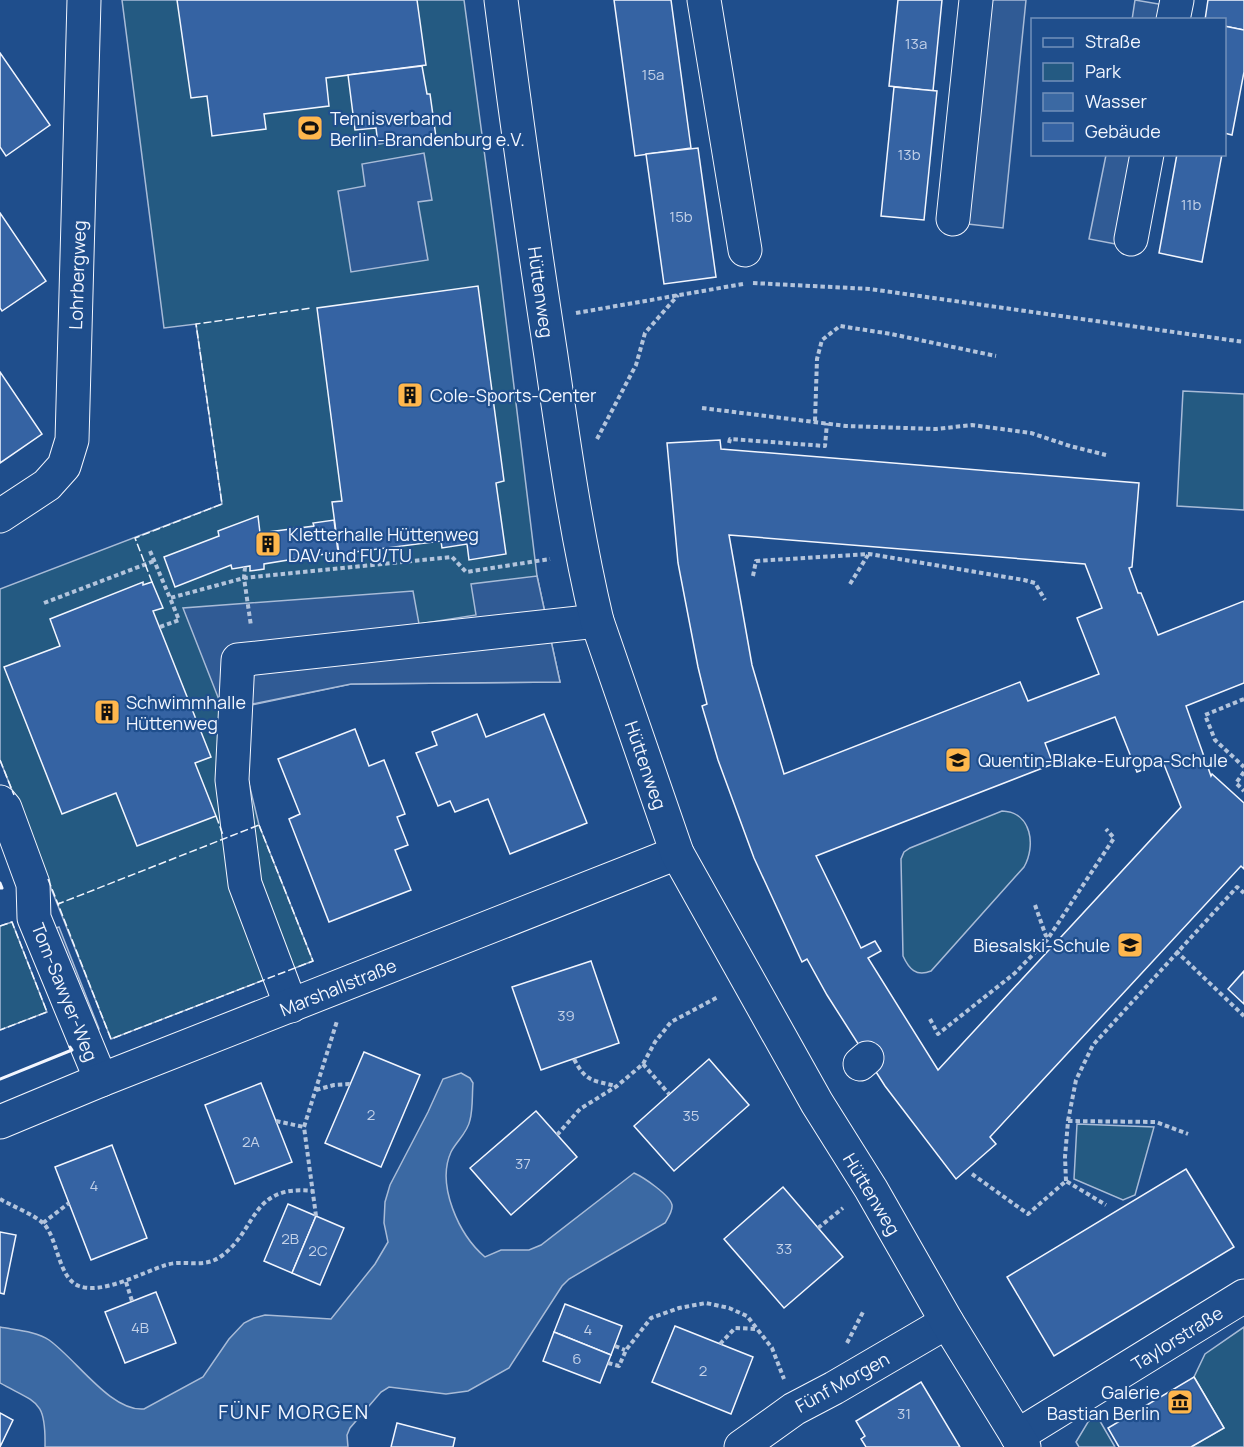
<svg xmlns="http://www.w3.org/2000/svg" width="1244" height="1447" font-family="Manrope,sans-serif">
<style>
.green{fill:#245a82;stroke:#a8bbd7;stroke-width:1.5}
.parking{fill:#305b95;stroke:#a8bbd7;stroke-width:1.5}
.water{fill:#3b69a3;stroke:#a8bbd7;stroke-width:1.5}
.building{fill:#3563a3;stroke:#f2f6ff;stroke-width:1.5;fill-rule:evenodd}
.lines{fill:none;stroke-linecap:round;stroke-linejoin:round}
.minor-casing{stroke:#f2f6ff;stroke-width:35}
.major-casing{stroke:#f2f6ff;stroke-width:35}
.path{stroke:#b3c4dc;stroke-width:4;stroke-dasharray:4.5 3;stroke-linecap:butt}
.minor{stroke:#1f4e8c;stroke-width:33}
.major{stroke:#1f4e8c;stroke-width:33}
.fence{stroke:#f2f6ff;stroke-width:1.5;stroke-dasharray:8 3;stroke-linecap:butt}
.wall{stroke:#f2f6ff;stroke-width:3}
.labels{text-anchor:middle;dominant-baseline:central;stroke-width:4.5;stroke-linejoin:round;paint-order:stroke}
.number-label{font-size:15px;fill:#c3d1e8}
.poi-label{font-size:18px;fill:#f2f6ff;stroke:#1f4e8c;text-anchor:start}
.street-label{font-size:18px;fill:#f2f6ff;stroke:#1f4e8c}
.neighbourhood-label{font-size:20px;letter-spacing:1.5px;fill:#f2f6ff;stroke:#1f4e8c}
</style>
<rect width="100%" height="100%" fill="#1f4e8c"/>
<g class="green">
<polygon points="122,0 464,0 498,255 537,576 560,682 351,684 247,706 245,767 259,825 313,961 111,1039 0,760 0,589 222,504 196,324 164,328"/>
<polygon points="1183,391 1244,394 1244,510 1177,506"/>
<path d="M1002,811C1032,812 1036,846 1024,867L931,971C916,977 909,969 903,956L901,859L904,852L910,848Z"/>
<polygon points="12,922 47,1012 0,1030 0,926"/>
<polygon points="1077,1124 1154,1127 1135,1195 1123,1200 1074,1179"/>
<polygon points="1244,1327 1244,1447 1191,1447 1224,1428 1194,1377 1205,1354"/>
<polygon points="1097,1416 1115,1447 1079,1447 1076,1442 1088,1422"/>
</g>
<g class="parking">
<polygon points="964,0 1026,0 1003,228 941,221"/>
<polygon points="1135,0 1188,9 1186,19 1132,20"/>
<polygon points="424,153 432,200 418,202 428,260 351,272 338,191 365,186 362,164"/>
<polygon points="1106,155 1160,155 1142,249 1089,239"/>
<polygon points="537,576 560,682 351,684 223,710 183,608 413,591 419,624 476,615 471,584"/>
<polygon points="59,927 99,1029 91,1033 50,930"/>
</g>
<path class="water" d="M461,1073L470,1078L473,1083C472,1095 473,1109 470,1120C468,1132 456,1142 451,1152C436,1185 459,1235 485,1257L501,1250H529L541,1245L634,1173C643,1177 670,1195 672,1205C673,1211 668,1218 665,1223L569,1279L562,1286L509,1368L468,1391L446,1394L389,1387L381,1392L350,1428L347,1435L348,1447H45C46,1400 38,1404 0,1383V1327C15,1330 36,1331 49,1340C76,1359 111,1412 144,1409L203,1377L229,1339L244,1323L254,1318L265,1315L331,1319L375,1264L388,1242L384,1223L385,1202L390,1185L428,1112L443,1079Z"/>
<g class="building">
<polygon points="177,0 417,0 426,65 326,78 329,106 264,114 266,129 212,136 207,96 191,98"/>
<polygon points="614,0 671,0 691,148 635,156"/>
<polygon points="898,0 942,0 933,91 889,86"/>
<polygon points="1208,0 1244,0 1244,30 1224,26 1224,20 1205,20"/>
<polygon points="1224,26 1244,30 1244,72 1232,135 1224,133"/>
<polygon points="0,53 50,125 6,156 0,147"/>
<polygon points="422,66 427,94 430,94 436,137 378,144 376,128 355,130 348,75"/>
<polygon points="894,87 937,91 924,220 881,216"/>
<polygon points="698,148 716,277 664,284 646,154"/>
<polygon points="1177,154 1222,154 1202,262 1159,253"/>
<polygon points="0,213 46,281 2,311 0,308"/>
<polygon points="478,286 504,481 496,483 506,554 469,560 467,544 442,548 441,541 339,554 332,502 342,501 317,308"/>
<polygon points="0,372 42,434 0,463"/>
<path d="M720,440L721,449L1139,483L1132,567L1129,568L1138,593H1141L1158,635L1244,601V683L1186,706L1211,776L1212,774L1244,803V869L1241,866L990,1137L996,1144L956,1179L885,1086L827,995L807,959L802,962L754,858L718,760L702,706L707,704L698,667L678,563L667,443ZM729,535L1085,564L1102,608L1077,618L1099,674L1028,701L1020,682L784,774L752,665ZM1115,717L1137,772L1163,762L1181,807L938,1070L868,958L881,951L875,941L861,948L816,856L1053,764L1045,743Z"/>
<polygon points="258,516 260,533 314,526 313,523 334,520 338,552 264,564 264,569 250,571 250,566 232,569 231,565 175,587 164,557 219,536 218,531"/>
<polygon points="143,582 143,585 152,582 163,608 153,611 211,757 195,763 216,816 137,846 116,793 62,814 4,667 60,646 50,619"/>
<polygon points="477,714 486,737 544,714 587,823 510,854 488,799 455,812 450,801 438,806 416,753 437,745 432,732"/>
<polygon points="355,729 369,766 384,760 405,814 397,817 408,845 395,850 411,890 329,922 289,819 300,814 278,759"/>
<polygon points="591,961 619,1043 541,1070 512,987"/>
<polygon points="1244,971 1244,1004 1228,989"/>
<polygon points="364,1052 420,1075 381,1167 325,1143"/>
<polygon points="709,1059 749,1105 674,1171 634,1126"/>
<polygon points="261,1083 292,1162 235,1184 205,1105"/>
<polygon points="536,1111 577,1157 511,1215 470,1168"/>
<polygon points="112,1145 147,1238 91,1260 55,1167"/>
<polygon points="1186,1169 1234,1247 1054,1356 1007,1277"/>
<polygon points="783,1187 843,1257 784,1308 724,1239"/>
<polygon points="288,1204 316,1216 292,1273 264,1261"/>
<polygon points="316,1216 344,1228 320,1285 292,1273"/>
<polygon points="0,1232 16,1235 4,1294 0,1293"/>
<polygon points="156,1292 176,1343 125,1363 105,1312"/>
<polygon points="565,1304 622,1326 611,1355 554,1332"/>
<polygon points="675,1326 753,1357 731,1414 652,1382"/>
<polygon points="554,1332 611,1355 600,1383 543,1361"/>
<polygon points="1194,1377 1224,1428 1191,1447 1119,1447 1108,1428"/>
<polygon points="921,1382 960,1447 866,1447 861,1439 865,1436 856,1421"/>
<polygon points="0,1413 13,1420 0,1447"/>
<polygon points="397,1423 455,1438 453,1447 391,1447"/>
</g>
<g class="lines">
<defs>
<g id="minor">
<polyline points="704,0 745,250"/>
<polyline points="1173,20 1177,0"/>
<polyline points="953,219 976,0"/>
<polyline points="1131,239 1147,154"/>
<polyline points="0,516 47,485 64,466 72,440 84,0"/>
<polyline points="0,802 5,808 33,884 34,918 101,1080"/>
<polyline points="291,1006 245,884 232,780 238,660 597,621"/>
<polyline points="860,1064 867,1058"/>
<polyline points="0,1122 101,1080 677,853"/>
<polyline points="1017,1436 1244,1296"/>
<polyline points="741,1447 794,1409 834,1388 947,1322"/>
</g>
<path id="major" d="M501,0C516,119 533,238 551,356C564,445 576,533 597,621L677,853L817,1103L871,1189L947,1322L1024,1447"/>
</defs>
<use href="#minor" class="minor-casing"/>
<use href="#major" class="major-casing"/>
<g class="path">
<polyline points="753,283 870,289 1244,342"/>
<polyline points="576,313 743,284"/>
<polyline points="702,408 846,426 936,429 972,425 1031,433 1070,446 1106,455"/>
<polyline points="815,421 817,359 822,340 840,326 891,334 996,356"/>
<polyline points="597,439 636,365 645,333 678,295"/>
<polyline points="729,443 730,439 825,446 827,423"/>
<polyline points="150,551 170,598"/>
<polyline points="245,567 244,578 251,626"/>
<polyline points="753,576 756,561 869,554 1024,580 1035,583 1045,600"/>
<polyline points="850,584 868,555"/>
<polyline points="44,603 154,561"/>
<polyline points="160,627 179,620 170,598 244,578 452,557 466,572 550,559"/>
<polyline points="1244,699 1205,715 1215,740 1244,767"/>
<polyline points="1244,772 1236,783 1244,791"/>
<polyline points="1035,905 1047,939"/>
<polyline points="1176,951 1244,1016"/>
<polyline points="930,1019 938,1034 1015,973 1047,940 1114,838 1106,829"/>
<path d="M574,1059C586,1082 592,1080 616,1086"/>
<polyline points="643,1064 669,1094"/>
<polyline points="316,1090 334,1085 350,1084"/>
<polyline points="276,1121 304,1127"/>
<polyline points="1068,1121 1156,1122 1188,1134"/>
<polyline points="557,1135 580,1109 617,1086 643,1064 655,1042 671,1022 718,997"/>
<polyline points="972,1174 1028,1214 1066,1181 1106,1205"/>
<polyline points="1066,1181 1065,1157 1068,1121 1076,1080 1093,1045 1237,887 1244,893"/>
<path d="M0,1199C12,1206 35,1215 44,1224C58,1239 58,1278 79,1286C103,1295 143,1272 166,1265C184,1259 202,1269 220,1257C258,1231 249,1184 313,1191"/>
<polyline points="316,1216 304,1127 337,1021"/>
<polyline points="43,1223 69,1203"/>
<polyline points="818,1228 843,1208"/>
<polyline points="126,1282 132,1301"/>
<polyline points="847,1343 863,1312"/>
<polyline points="720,1344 735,1328 757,1329"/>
<polyline points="615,1346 625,1350"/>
<polyline points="608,1363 619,1366 626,1350 651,1318 679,1308 706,1303 729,1308 747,1316 772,1348 784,1379"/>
</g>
<use href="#minor" class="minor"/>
<use href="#major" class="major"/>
<g class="fence">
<polyline points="152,582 135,538 222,504 196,324 312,308"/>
<polyline points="0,760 14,795"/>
<polyline points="216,816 223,835"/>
<polygon points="259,825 313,961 111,1039 58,904"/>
<polyline points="48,879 58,904 60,903"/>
<polyline points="0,926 12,922 47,1012 0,1030"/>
</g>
<g class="wall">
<polyline points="0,883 2,888 0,888"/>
<polyline points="0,1079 72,1050 70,1047"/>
</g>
</g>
<defs>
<symbol id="stadium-square" viewBox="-11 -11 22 22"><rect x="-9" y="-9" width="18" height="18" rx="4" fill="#ffb74d" stroke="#1f4e8c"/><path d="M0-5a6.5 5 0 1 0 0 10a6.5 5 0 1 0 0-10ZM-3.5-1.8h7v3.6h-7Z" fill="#111"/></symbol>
<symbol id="building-square" viewBox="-11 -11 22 22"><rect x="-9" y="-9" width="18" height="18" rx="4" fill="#ffb74d" stroke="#1f4e8c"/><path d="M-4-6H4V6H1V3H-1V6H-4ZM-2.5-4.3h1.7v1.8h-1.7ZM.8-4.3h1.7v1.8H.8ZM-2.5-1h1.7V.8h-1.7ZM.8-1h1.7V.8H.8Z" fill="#111"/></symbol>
<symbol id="school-square" viewBox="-11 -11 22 22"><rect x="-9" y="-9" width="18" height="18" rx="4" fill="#ffb74d" stroke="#1f4e8c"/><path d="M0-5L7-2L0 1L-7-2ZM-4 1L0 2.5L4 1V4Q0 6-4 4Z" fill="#111"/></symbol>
<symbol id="museum-square" viewBox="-11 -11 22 22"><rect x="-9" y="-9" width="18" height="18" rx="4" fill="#ffb74d" stroke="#1f4e8c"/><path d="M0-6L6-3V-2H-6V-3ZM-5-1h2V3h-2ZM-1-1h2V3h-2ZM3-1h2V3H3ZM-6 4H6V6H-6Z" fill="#111"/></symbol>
</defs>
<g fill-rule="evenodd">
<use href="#stadium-square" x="295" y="113" width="30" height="30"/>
<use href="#building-square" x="395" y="380" width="30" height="30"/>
<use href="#building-square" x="253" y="529" width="30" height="30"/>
<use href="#building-square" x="92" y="697" width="30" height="30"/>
<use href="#school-square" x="943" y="745" width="30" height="30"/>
<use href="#school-square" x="1115" y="930" width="30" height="30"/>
<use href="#museum-square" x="1165" y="1387" width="30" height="30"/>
</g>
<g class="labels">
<g class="number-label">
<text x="916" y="43">13a</text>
<text x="653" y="74">15a</text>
<text x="909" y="154">13b</text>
<text x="1191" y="204">11b</text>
<text x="681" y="216">15b</text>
<text x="566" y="1015">39</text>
<text x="371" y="1114">2</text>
<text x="691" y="1115">35</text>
<text x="251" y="1141">2A</text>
<text x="523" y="1163">37</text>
<text x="94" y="1185">4</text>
<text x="290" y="1238">2B</text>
<text x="784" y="1248">33</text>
<text x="318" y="1250">2C</text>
<text x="140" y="1327">4B</text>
<text x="588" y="1329">4</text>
<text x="577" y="1358">6</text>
<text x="703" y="1370">2</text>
<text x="904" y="1413">31</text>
</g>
<g class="poi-label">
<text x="330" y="118">Tennisverband<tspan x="330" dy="21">Berlin-Brandenburg e.V.</tspan></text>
<text x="430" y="395">Cole-Sports-Center</text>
<text x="288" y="534">Kletterhalle Hüttenweg<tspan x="288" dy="21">DAV und FU/TU</tspan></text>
<text x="126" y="702">Schwimmhalle<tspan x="126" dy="21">Hüttenweg</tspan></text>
<text x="978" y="760">Quentin-Blake-Europa-Schule</text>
<text x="1110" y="945" text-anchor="end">Biesalski-Schule</text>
<text x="1160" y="1392" text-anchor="end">Galerie<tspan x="1160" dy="21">Bastian Berlin</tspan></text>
</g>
<g class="street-label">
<text transform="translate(77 275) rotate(-88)">Lohrbergweg</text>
<text transform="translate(541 292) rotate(82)">Hüttenweg</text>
<text transform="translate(646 765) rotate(71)">Hüttenweg</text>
<text transform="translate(338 987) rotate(-22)">Marshallstraße</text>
<text transform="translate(65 992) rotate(68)">Tom-Sawyer-Weg</text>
<text transform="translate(872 1194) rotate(59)">Hüttenweg</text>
<text transform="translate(1177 1338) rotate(-32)">Taylorstraße</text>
<text transform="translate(842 1382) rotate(-29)">Fünf Morgen</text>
</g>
<g class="neighbourhood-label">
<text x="294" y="1411">FÜNF MORGEN</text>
</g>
</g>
<rect x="1031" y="18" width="195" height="138" fill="#1f4e8c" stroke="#7391ba" stroke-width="1.5"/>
<rect x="1043" y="38" width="30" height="9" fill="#1f4e8c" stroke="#7391ba" stroke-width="1.5"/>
<text x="1085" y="48" font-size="18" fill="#f2f6ff">Straße</text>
<rect x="1043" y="63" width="30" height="18" fill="#245a82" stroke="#7391ba" stroke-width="1.5"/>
<text x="1085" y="78" font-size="18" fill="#f2f6ff">Park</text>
<rect x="1043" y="93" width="30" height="18" fill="#3b69a3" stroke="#7391ba" stroke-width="1.5"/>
<text x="1085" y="108" font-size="18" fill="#f2f6ff">Wasser</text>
<rect x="1043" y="123" width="30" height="18" fill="#3563a3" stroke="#7391ba" stroke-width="1.5"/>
<text x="1085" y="138" font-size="18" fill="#f2f6ff">Gebäude</text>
</svg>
